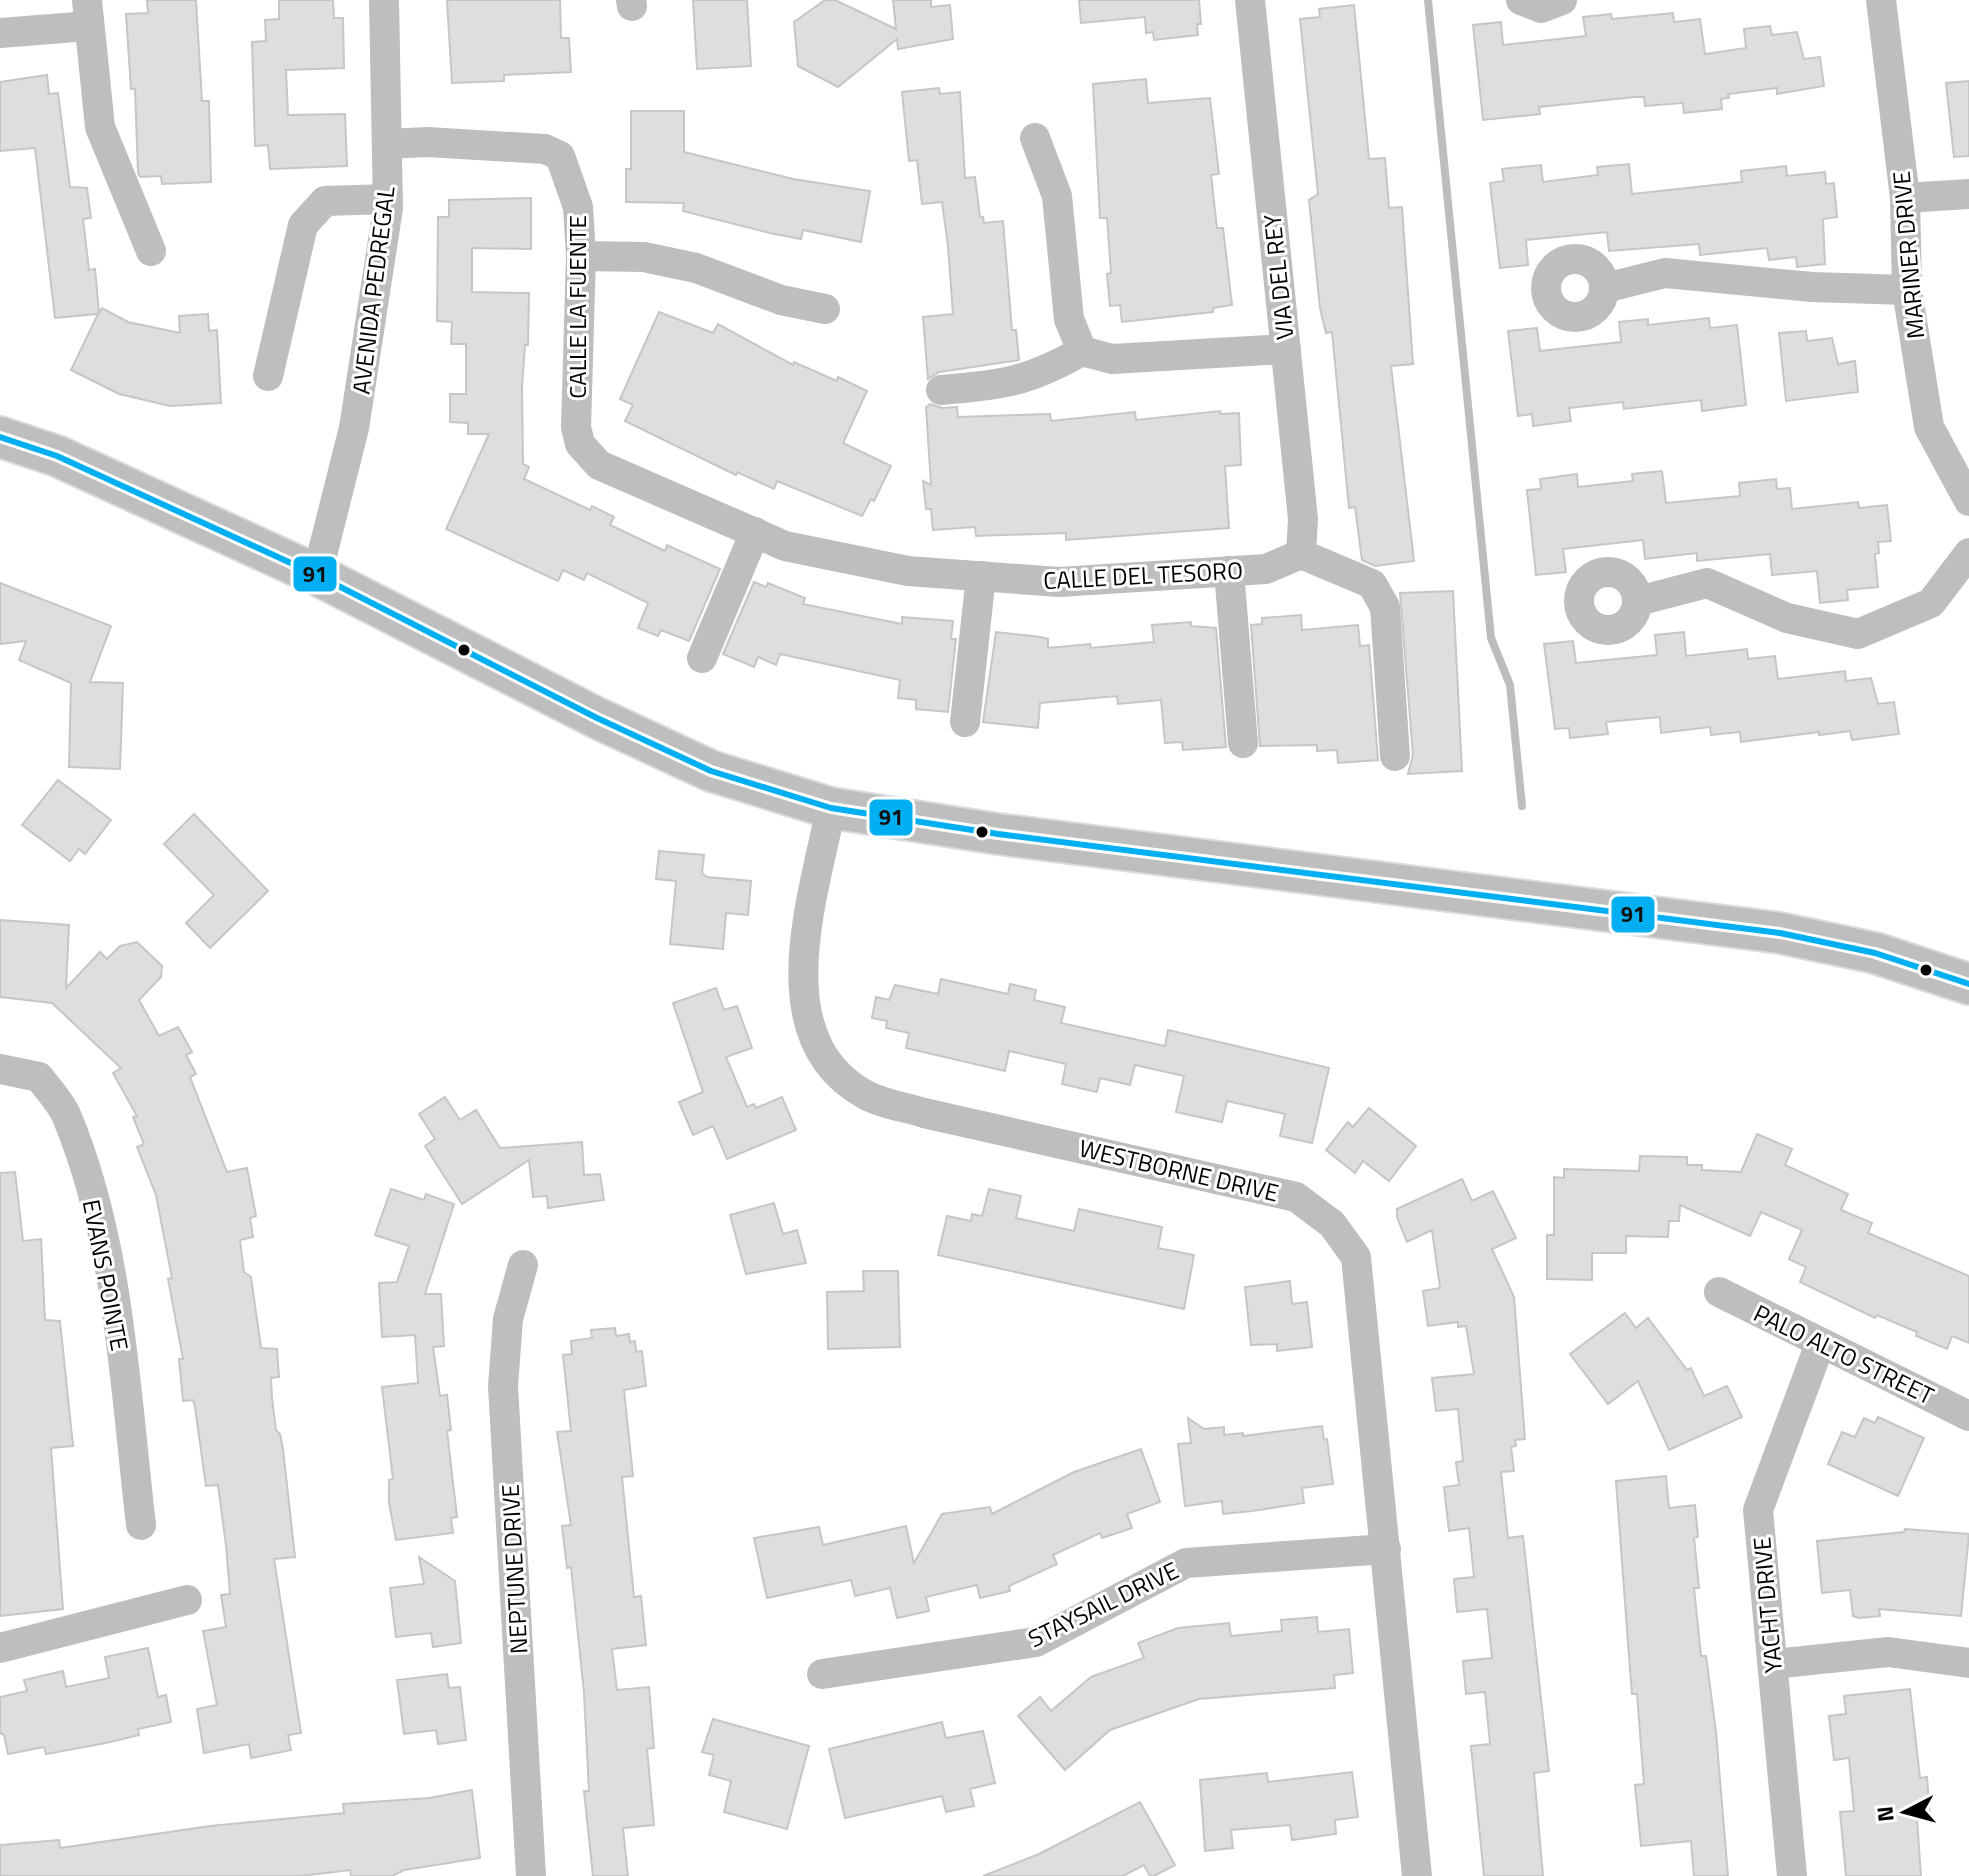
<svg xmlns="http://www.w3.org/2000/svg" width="1969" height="1876" font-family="'Titillium Web',sans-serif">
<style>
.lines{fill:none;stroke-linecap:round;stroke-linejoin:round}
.stream{stroke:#bdbdbd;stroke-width:8}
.building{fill:#dedede;stroke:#c6c6c6;stroke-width:2}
.major-casing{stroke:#dbdbdb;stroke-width:44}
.minor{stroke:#bebebe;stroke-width:30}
.major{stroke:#bebebe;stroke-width:40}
.bus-1-casing{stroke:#fff;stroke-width:12}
.bus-1{stroke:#00aff2;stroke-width:6}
.bus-dot{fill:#000;stroke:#fff;stroke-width:3}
.labels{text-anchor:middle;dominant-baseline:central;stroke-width:6;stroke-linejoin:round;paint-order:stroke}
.street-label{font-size:24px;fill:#000;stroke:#fff}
.line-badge{stroke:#fff;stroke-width:3}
.pale-badge-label{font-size:22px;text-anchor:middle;font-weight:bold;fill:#111}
</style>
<rect width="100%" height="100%" fill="#fff"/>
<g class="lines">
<polyline class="stream" points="1428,0 1491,638 1510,685 1522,806"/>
</g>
<g class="building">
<polygon points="147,0 196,0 202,101 209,101 211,182 162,184 161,176 140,177 138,173 135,89 131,89 126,14 148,13"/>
<polygon points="279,0 333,0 334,18 343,18 344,68 286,70 288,115 345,114 347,166 270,169 268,145 255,146 252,42 266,41 265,20 279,19"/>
<polygon points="447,0 560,0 561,38 569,38 571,72 504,75 504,81 452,83"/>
<polygon points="693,0 747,0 751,66 697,69"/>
<polygon points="825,0 835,0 896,29 893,0 931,0 931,7 950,5 953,39 898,49 897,39 838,87 798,66 794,22"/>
<polygon points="1079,0 1199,0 1201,24 1197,24 1198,35 1154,40 1153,32 1146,33 1145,17 1081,23"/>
<polygon points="1354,5 1369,159 1385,158 1389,208 1402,207 1413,364 1391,366 1414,561 1375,566 1362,560 1355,507 1349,508 1332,332 1326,333 1320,308 1309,200 1318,194 1300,19 1320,17 1319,9"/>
<polygon points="1673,13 1674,22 1700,19 1705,54 1746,48 1744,29 1770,26 1772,35 1797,32 1804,59 1820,57 1824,86 1777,94 1777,88 1728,94 1729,98 1721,99 1722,109 1684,113 1683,103 1645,106 1644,97 1635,97 1539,107 1540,114 1483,120 1473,25 1501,22 1503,45 1586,36 1583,17 1611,14 1612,19"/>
<polygon points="47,75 49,94 58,93 70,187 87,188 91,218 83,219 89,270 95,269 99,313 102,308 128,322 180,333 179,316 208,314 209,331 217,330 221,403 170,406 119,394 71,370 98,314 55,318 35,148 0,151 0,82"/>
<polygon points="1146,79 1148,103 1210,98 1219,174 1211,175 1217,228 1223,228 1232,305 1213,308 1213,312 1122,322 1120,305 1110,306 1107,274 1111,273 1107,218 1100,218 1093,84"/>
<polygon points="1969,81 1969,156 1954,157 1946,83"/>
<polygon points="939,88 940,94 960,92 965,178 975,177 980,217 983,217 984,223 1003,221 1012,330 1016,330 1019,360 939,372 928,379 923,317 953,314 948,246 942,202 922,204 917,160 909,161 902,92"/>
<polygon points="631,111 684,111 684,152 793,179 870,191 861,242 803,230 801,239 770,233 683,211 684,203 626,202 626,169 631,169"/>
<polygon points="1629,164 1632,194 1742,182 1741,171 1786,166 1787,176 1825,172 1826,184 1834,183 1837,217 1823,219 1825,264 1797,267 1796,257 1769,260 1767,248 1700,255 1699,244 1609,251 1607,232 1526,240 1528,265 1500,268 1490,183 1504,181 1502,169 1541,165 1543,182 1598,175 1597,167"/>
<polygon points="531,198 531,249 472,248 472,292 529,293 528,345 525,345 522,388 523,464 529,467 524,479 590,510 592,506 614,517 610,525 665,551 667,545 720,569 689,641 661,630 658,636 638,628 648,603 587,573 584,580 563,570 558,581 446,529 489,434 468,434 468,423 450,422 450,394 466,394 466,344 451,344 452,322 437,321 438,217 449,217 449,200"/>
<polygon points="659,312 713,333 718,324 793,365 794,362 837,381 838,377 867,391 843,443 891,466 874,501 871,499 862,516 777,481 774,489 737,472 736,475 625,421 633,405 620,399"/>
<polygon points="1709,318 1710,328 1737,325 1746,405 1702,411 1701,400 1624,409 1623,402 1569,408 1571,421 1533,426 1532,414 1518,416 1508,331 1537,328 1540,351 1621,342 1619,322 1648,319 1648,325"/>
<polygon points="1806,331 1807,341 1832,338 1838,364 1855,361 1858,392 1786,401 1779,333"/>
<polygon points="930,404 942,408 957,407 958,417 1050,414 1051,421 1135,412 1136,420 1220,411 1221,414 1239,413 1241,465 1225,466 1229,528 1066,540 1066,533 976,536 975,527 933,530 931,509 926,509 923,481 931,485 926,407"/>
<polygon points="1662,471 1666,503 1740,496 1739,483 1776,479 1777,489 1790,488 1792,509 1858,502 1859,508 1887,505 1891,541 1878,542 1879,553 1875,554 1878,587 1847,590 1848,600 1820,603 1817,571 1772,575 1770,554 1697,561 1697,553 1645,559 1643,540 1563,549 1566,572 1536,575 1527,490 1541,489 1540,479 1577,474 1578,487 1633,481 1632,474"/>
<polygon points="754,582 766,587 768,583 805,598 803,604 857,615 902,624 902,617 953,621 951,639 956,639 948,712 916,709 916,700 898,698 900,680 780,654 776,665 758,657 754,667 723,654"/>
<polygon points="0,583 111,626 90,682 123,683 120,769 69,767 71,683 19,660 26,641 0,644"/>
<polygon points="1453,591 1462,771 1408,774 1413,755 1400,593"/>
<polygon points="1301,615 1302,630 1358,625 1360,646 1369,645 1378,760 1338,763 1337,750 1317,751 1317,745 1260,746 1251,625 1262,624 1262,618"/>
<polygon points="1191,622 1191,626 1216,628 1226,747 1183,750 1182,742 1165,743 1161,700 1118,704 1117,696 1040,703 1038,728 983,722 996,632 1041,637 1048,639 1048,648 1090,644 1091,648 1154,642 1152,625"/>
<polygon points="1684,632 1686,656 1747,649 1748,659 1775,656 1778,679 1845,671 1846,681 1871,678 1878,704 1894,702 1899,734 1852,740 1850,731 1819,735 1819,732 1741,742 1740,732 1711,735 1710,727 1661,733 1660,717 1606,722 1608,734 1570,738 1569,728 1555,729 1544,644 1573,641 1576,663 1657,655 1655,635"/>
<polygon points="58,780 111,820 85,854 79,849 70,861 22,825"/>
<polygon points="194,814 268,891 210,948 186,923 214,895 164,844"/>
<polygon points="659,851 704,855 702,873 707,877 751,881 748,915 726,913 723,949 670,944 676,881 656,879"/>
<polygon points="0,920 69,925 66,988 100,952 107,959 120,946 137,942 162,966 161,977 139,1000 159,1036 178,1027 192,1052 186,1055 196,1074 190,1077 227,1172 247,1168 256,1216 250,1218 253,1237 240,1240 244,1272 251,1277 261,1348 277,1349 279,1377 271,1378 272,1398 276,1430 280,1434 283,1449 295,1557 274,1559 301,1733 288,1735 291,1750 251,1758 249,1744 204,1753 197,1709 217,1705 203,1631 226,1627 221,1595 230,1594 226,1545 218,1485 206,1486 195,1407 193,1400 183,1401 179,1359 183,1359 168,1279 172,1278 156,1195 137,1147 144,1144 133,1117 137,1116 113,1073 121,1068 52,1003 0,997"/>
<polygon points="941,979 1008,994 1010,984 1036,990 1034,1000 1065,1007 1061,1023 1165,1046 1168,1030 1329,1068 1312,1143 1280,1136 1285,1114 1227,1101 1222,1122 1176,1112 1184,1076 1135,1065 1130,1085 1100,1078 1097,1092 1062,1084 1066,1064 1009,1051 1005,1071 906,1048 909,1033 886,1028 887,1021 872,1018 876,997 889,1000 895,985 938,994"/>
<polygon points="716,988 724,1010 737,1006 752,1048 726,1057 747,1107 754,1104 756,1108 782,1097 796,1130 727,1159 713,1126 693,1135 679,1102 703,1092 673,1003"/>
<polygon points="445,1097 460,1120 476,1110 500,1148 582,1142 584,1175 600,1174 604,1200 548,1208 547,1196 533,1197 529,1160 462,1204 425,1146 435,1139 419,1114"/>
<polygon points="1369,1108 1416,1146 1389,1181 1363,1161 1355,1173 1326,1150 1348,1122 1353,1127"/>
<polygon points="1757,1134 1792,1149 1785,1165 1848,1194 1841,1210 1872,1223 1868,1233 1969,1276 1969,1343 1952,1336 1947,1349 1916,1336 1917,1332 1877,1315 1875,1318 1800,1282 1806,1267 1789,1259 1802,1230 1761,1212 1750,1236 1680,1205 1679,1221 1669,1221 1668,1237 1626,1236 1626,1253 1592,1253 1592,1280 1547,1279 1547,1235 1554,1235 1554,1177 1564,1178 1564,1169 1639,1171 1640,1156 1687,1157 1687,1165 1702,1165 1702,1170 1741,1172"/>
<polygon points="15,1172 23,1241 41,1239 45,1320 60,1321 73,1446 51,1448 63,1609 0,1616 0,1173"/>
<polygon points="1462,1179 1472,1201 1493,1191 1516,1238 1492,1249 1514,1297 1525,1439 1515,1440 1516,1446 1511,1447 1514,1471 1501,1472 1508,1538 1523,1536 1549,1771 1534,1773 1543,1876 1484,1876 1471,1746 1490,1744 1485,1692 1466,1694 1463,1661 1492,1658 1487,1609 1457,1612 1454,1579 1474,1577 1469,1528 1449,1531 1444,1487 1459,1485 1456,1462 1463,1461 1458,1409 1436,1411 1432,1378 1474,1374 1466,1326 1458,1327 1458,1322 1428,1326 1423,1291 1440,1288 1432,1230 1407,1242 1397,1217 1397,1209"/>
<polygon points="391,1189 424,1200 426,1194 454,1204 425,1294 441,1294 444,1346 433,1347 440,1396 447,1395 451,1430 447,1431 457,1517 451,1518 453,1533 396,1540 389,1503 389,1480 393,1479 382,1387 418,1383 415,1335 382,1337 379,1283 397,1282 409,1246 375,1235"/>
<polygon points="989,1189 1021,1196 1016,1218 1074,1231 1079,1209 1162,1227 1158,1248 1194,1255 1184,1309 938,1255 947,1216 971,1221 972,1214 982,1216"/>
<polygon points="774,1203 783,1234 797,1230 806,1263 746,1274 730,1215"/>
<polygon points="863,1271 898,1271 900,1347 828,1349 827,1292 864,1291"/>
<polygon points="1290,1281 1292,1304 1307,1302 1312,1347 1277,1351 1277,1344 1251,1345 1245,1287"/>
<polygon points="1625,1313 1636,1328 1648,1318 1687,1370 1691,1368 1704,1396 1727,1386 1742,1417 1669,1450 1638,1381 1608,1404 1570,1354"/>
<polygon points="615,1328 616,1336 629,1334 630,1342 635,1341 636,1352 642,1351 646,1386 624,1390 633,1476 622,1477 634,1597 641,1596 646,1645 612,1649 617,1690 649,1687 654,1748 647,1749 654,1825 623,1828 628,1876 593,1876 584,1791 589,1791 584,1693 571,1567 567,1568 562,1526 571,1525 557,1432 571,1431 563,1355 572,1354 571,1341 592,1338 591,1330"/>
<polygon points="1878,1417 1924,1438 1898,1496 1828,1464 1842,1432 1855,1437 1864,1418 1875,1423"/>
<polygon points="1188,1418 1204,1429 1224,1427 1224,1435 1243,1433 1243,1436 1322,1426 1324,1440 1327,1439 1333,1484 1302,1488 1304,1503 1252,1511 1223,1514 1222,1501 1185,1506 1178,1444 1191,1443"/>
<polygon points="1141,1449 1160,1502 1127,1514 1132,1528 1102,1538 1100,1533 1053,1555 1057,1564 1009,1586 1010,1591 980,1598 977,1585 926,1597 929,1611 897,1618 890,1588 855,1596 851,1580 767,1598 754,1538 819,1527 823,1545 906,1526 914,1563 942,1514 990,1507 992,1514 1074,1472"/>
<polygon points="1666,1476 1669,1508 1695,1505 1698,1537 1694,1538 1699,1588 1694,1588 1701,1656 1706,1656 1716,1732 1728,1876 1694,1876 1691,1841 1641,1846 1635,1785 1644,1784 1637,1694 1632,1694 1629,1656 1616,1481"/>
<polygon points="1905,1529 1969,1534 1961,1616 1879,1609 1880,1616 1859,1618 1853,1616 1850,1590 1822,1593 1817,1541 1904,1532"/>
<polygon points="419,1557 455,1581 461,1643 433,1647 431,1633 396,1637 390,1588 424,1584"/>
<polygon points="1317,1617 1318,1632 1349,1629 1353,1673 1334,1675 1335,1688 1199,1699 1110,1730 1065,1770 1018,1716 1040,1697 1051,1711 1091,1677 1144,1658 1138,1643 1178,1628 1229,1623 1231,1636 1282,1631 1281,1620"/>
<polygon points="148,1648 158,1697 166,1695 171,1722 138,1729 139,1735 106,1743 46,1754 44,1747 8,1754 4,1735 0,1733 0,1697 27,1691 24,1680 63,1671 66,1687 109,1678 105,1657"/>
<polygon points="447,1674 449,1688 460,1687 466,1740 438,1744 436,1730 404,1734 397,1680"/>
<polygon points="1910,1689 1920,1778 1927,1777 1930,1818 1917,1819 1921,1876 1846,1876 1840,1812 1854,1811 1849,1758 1834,1760 1829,1716 1846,1714 1844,1696"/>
<polygon points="713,1719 809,1746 787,1829 724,1812 731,1781 709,1775 714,1755 702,1752"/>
<polygon points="942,1722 946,1738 983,1731 995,1783 970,1789 974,1806 946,1812 942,1796 845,1818 829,1749"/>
<polygon points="1352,1772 1358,1817 1335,1820 1336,1834 1292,1840 1290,1825 1231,1830 1233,1848 1205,1851 1200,1780 1267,1773 1268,1782"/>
<polygon points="472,1790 480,1858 404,1870 392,1876 351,1876 350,1870 301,1876 0,1876 0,1845 59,1840 60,1848 210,1826 344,1813 343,1804 429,1798"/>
<polygon points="1140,1802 1175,1865 1154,1876 1150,1876 1144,1865 1123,1876 983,1876 1039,1854"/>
</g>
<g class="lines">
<defs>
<polyline id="major" points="0,437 57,456 317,575 597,718 711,771 831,808 998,834 1780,933 1875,953 1969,984"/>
</defs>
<use href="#major" class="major-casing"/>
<g class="minor">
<polyline points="87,0 100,127 151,251"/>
<polyline points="631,0 632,6"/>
<polyline points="1250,0 1303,519 1301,554"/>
<polyline points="1521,0 1541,8 1562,0"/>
<polyline points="1881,0 1905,198 1907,290 1929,427 1969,501"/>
<polyline points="0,33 88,26"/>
<polyline points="1035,138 1057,196 1069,319 1082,351 1112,359 1286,349"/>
<polyline points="387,144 427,142 545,149 560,156 578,207 581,256 576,427 580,444 599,465 785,546 908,571 1059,582 1266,569 1301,554"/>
<polyline points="1905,198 1969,194"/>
<polyline points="581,256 644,257 696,268 781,300 825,309"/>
<circle cx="1575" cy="288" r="29"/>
<polyline points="1605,288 1665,273 1812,287 1907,290"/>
<polyline points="268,376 303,225 325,201 388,199"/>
<path d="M941,390C1002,385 1028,382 1082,351"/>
<polyline points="1301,554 1372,584 1385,607 1395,756"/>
<polyline points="1229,571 1243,743"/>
<circle cx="1608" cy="601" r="29"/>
<polyline points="317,575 354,428 388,208 384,0"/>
<polyline points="1638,601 1707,583 1787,618 1858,634 1931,603 1969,553"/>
<polyline points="702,658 755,532"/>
<polyline points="965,722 981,576"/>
<path d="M831,808C814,896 763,1039 866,1095C882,1104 906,1107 924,1113L1296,1197L1332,1224L1356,1257L1417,1876"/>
<path d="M0,1069L39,1077C48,1089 61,1102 67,1117C120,1245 125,1389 141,1525"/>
<polyline points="523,1265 508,1319 503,1386 531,1876"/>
<polyline points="1719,1292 1969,1416"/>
<polyline points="0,1648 187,1600"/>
<polyline points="1773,1664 1888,1652 1969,1663"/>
<polyline points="822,1674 1036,1642 1186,1563 1386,1549"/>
<polyline points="1792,1876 1758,1510 1820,1344"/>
</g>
<use href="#major" class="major"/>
<defs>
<polyline id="bus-1" points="0,437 57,456 317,575 597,718 711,771 831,808 998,834 1780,933 1875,953 1969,984"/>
</defs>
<use href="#bus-1" class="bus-1-casing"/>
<use href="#bus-1" class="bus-1"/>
</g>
<g class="bus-dot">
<circle cx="464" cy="650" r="7"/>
<circle cx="982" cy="832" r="7"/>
<circle cx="1926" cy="970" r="7"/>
</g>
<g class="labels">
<g class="street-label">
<text transform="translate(1908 255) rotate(-95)">MARINER DRIVE</text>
<text transform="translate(1278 277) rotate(-96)">VIA DEL REY</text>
<text transform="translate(373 290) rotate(-83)">AVENIDA PEDREGAL</text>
<text transform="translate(577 307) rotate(-90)">CALLE LA FUENTE</text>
<text transform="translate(1143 575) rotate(-3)">CALLE DEL TESORO</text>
<text transform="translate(1179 1170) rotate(13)">WESTBORNE DRIVE</text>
<text transform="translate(106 1275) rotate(79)">EVANS POINTE</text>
<text transform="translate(1844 1354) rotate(26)">PALO ALTO STREET</text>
<text transform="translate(514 1569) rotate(-93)">NEPTUNE DRIVE</text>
<text transform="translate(1103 1604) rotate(-26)">STAYSAIL DRIVE</text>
<text transform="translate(1767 1605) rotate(-95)">YACHT DRIVE</text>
</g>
</g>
<g class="line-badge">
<rect x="292" y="555" width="46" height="38" rx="8" fill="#00aff2"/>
<rect x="868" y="798" width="46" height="39" rx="8" fill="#00aff2"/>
<rect x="1610" y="895" width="46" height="39" rx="8" fill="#00aff2"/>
</g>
<g class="pale-badge-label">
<text x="315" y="582">91</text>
<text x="891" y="825">91</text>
<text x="1633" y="922">91</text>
</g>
<g transform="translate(1905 1812) rotate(264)" stroke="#ffffff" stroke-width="6" paint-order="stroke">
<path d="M0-6L14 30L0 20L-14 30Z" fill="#000000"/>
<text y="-12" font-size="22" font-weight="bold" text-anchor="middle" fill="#000000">N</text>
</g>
</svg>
